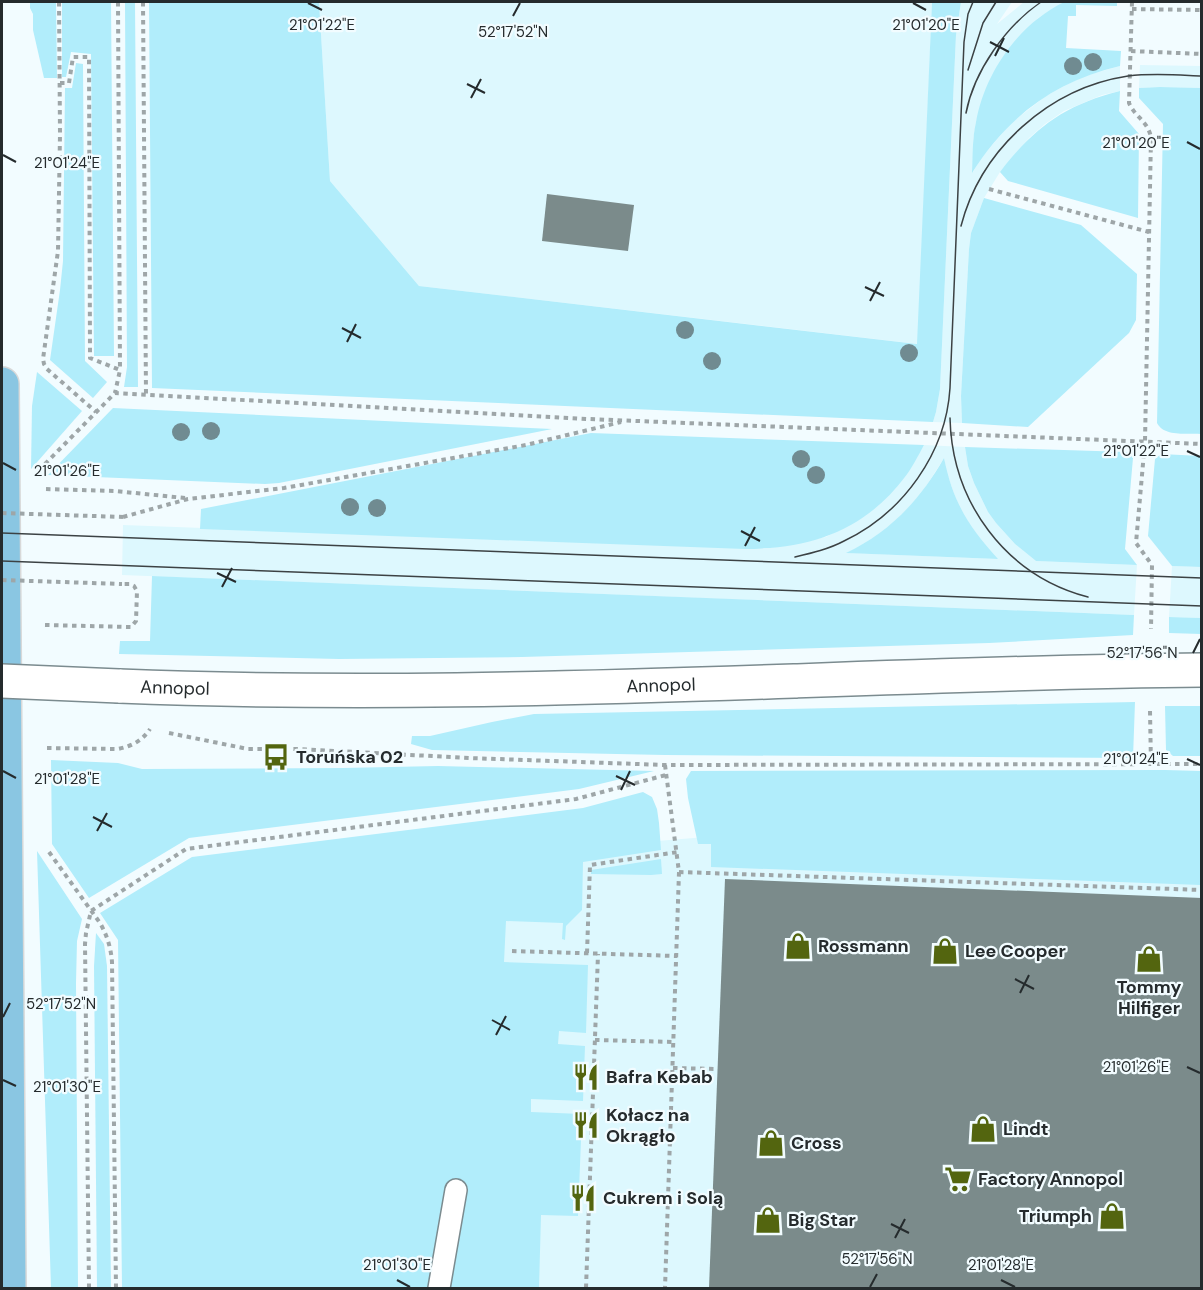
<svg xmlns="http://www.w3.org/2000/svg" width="1203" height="1290" font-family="'DM Sans',sans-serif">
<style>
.built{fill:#ddf8fe;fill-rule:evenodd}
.green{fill:#b1edfb}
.building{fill:#7b8b8b}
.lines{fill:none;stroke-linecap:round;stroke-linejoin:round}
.service-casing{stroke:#7b8b8f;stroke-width:24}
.tertiary-casing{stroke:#7b8b8f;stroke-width:36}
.primary-casing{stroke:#d8d9d9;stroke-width:36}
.path{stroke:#9ea6a8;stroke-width:4;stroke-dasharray:4.5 4.5;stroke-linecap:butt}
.service{stroke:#fff;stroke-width:21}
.tertiary{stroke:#fff;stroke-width:33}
.primary{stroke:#8ac6e2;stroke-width:33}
.tram{stroke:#3c4244;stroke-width:1.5}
.tertiary-bridge-casing{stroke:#7b8b8f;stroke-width:36;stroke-linecap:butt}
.path-bridge{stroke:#9ea6a8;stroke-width:4;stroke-dasharray:4.5 4.5;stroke-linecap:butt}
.tertiary-bridge{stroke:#fff;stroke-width:33}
.tree{fill:#708b91}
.ticks{fill:none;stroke:#252b2d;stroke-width:2}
.labels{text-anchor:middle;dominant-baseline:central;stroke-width:4.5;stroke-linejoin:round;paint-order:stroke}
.street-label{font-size:18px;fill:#252b2d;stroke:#f2fcff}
.poi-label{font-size:18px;font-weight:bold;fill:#252b2d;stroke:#f2fcff;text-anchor:start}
.ticks-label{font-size:15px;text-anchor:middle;fill:#252b2d;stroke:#f2fcff;stroke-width:4.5;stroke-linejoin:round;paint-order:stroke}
</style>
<rect width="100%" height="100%" fill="#f2fcff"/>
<g class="built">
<polygon points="319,2 932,2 918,344 419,286 330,181"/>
<polygon points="961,2 1012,2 997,24 1024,2 1064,2 1038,18 987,86 976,122 973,140 973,172 982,157 1011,123 1046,96 1066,85 1085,76 1120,66 1120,91 1102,95 1064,111 1045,124 1029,138 1000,172 984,198 971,233 969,249 961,396 962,423 933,422 936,412 940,389 956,35"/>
<polygon points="1140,65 1201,66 1201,88 1160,87 1139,88"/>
<path d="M924,445L965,447L968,466L974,483L988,512L996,523L1015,544L1036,561L1137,565L1134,615L122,575L123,525L764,549L826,537L860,518L876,506L905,477ZM944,458L947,474L959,507L978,537L997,559L848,553L876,536L894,522L910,506L923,491Z"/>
<polygon points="1172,566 1201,567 1201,618 1169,617"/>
<polygon points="913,820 1201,832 1201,1288 392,1288 498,854"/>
</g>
<g class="green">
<polygon points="30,2 56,2 57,78 44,78 33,30 33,14 30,8"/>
<polygon points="62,2 111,2 114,356 94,356 91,54 71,52 66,77 62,77"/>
<polygon points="125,2 135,2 138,387 124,387 127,367"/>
<polygon points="149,2 319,2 330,181 419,286 917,344 932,2 961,2 956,35 940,389 936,412 933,422 152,388"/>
<path d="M1064,2H1117V6L1076,5V16H1068L1066,48L1121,51L1120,66C1055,81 1007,117 972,173C973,156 972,139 976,122C985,72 1019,24 1064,2Z"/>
<polygon points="76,63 83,64 85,361 107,382 93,398 50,360 60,290 63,261 65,88 72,88"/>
<path d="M1160,87L1201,88V434C1187,433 1164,437 1157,423L1163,124L1139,98V88Z"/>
<path d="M1120,91L1119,111L1139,134L1138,218L1008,181L1000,172C1034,128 1064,105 1120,91Z"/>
<polygon points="984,198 1081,225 1137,274 1136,320 1129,333 1028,427 962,423 961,396 969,249 971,233"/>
<polygon points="37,372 82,411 31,469 32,406"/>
<polygon points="113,408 552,429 279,483 265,484 48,475"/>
<path d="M591,433L924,445C918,456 912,468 905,477C864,531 810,549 745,549L200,529L201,509Z"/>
<polygon points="965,447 1128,452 1133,458 1125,549 1137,565 1036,561 1015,544 996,523 988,512 974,483 968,466"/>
<polygon points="1161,454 1201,456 1201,567 1172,566 1148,536 1155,459"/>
<path d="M944,458C953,502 968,526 998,559L846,553C890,532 920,500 944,458Z"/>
<polygon points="152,576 1134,615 1133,635 989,643 522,657 339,659 119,654 120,641 150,641"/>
<polygon points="1169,617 1201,618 1201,634 1169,633"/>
<polygon points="1135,702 1133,758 665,755 432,750 411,744 412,736 430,736 492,722 534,714"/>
<polygon points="1165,706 1201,706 1201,756 1173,756 1166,750"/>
<polygon points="51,760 118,763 142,769 343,768 438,766 654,771 579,789 189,838 89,898 52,844"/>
<polygon points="1165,770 1201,771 1201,885 711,867 711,844 698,844 688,798 686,779 691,771"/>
<polygon points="643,792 652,797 657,809 659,823 661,850 583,862 582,910 566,926 565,940 562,939 563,923 506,921 504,962 588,965 586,1033 559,1031 558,1044 585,1046 583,1101 531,1099 531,1112 582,1114 578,1216 541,1215 539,1288 450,1288 467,1187 446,1183 428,1288 122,1288 118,940 100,913 192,857 583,808"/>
<polygon points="37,851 82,919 77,941 76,983 78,1288 51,1288"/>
<polygon points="661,859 662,874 651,875 591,874 591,870"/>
<polygon points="96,933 104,944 107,966 111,1288 97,1288 94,966"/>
</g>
<g class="building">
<polygon points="547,194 634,205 628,251 542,241"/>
<polygon points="725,879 1202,898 1202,1288 709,1288"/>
</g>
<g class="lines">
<defs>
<polyline id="service" points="439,1288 456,1190"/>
<g id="tertiary">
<path id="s1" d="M119,686C344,695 569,689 794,681C930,676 1065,671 1202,670"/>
</g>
<polyline id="primary" points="2,384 9,1288"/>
</defs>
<use href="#service" class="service-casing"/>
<use href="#tertiary" class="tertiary-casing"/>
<use href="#primary" class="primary-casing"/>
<g class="path">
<polyline points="59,2 60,134 58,251 43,359 44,364 47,369 96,412"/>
<polyline points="118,2 120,370"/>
<polyline points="143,2 146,395"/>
<path d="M1132,2L1129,103C1135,117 1147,120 1151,137L1145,441L1136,543L1152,565L1151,629"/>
<polyline points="1132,9 1202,10"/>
<polyline points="1131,51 1202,54"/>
<polyline points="60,83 69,83 73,57 89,57 90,358 120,370 115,393"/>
<polyline points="989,189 1149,232"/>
<polyline points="45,464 115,393 588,419 1202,444"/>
<polyline points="46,489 115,491 185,498"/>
<polyline points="123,517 188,499 284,488 526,445 621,422"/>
<polyline points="45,625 131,627 136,621 137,591 134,586 130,584 122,584"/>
<polyline points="1150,711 1151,765"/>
<polyline points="169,733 248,749 298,749 469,758 665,765 1202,764"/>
<path d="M47,748L118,749C132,746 142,741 150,729"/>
<polyline points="665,765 679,872 665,1288"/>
<path d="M49,852L100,923C107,935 111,948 112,962L116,1288"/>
<polyline points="679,872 1202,890"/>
<polyline points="512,951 677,956"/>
<polyline points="587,953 590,865 678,852"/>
<polyline points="595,1040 674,1042"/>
<polyline points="673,1068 718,1069"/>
<polyline points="89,1288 85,944 86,933 91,911 186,849 576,799 666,775"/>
<polyline points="586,1288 598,954"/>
</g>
<use href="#service" class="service"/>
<use href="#tertiary" class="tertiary"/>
<use href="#primary" class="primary"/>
<g class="tram">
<polyline points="968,70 983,23 996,2"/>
<path d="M966,113C974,71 1006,26 1041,2"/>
<path d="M961,226C981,149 1049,88 1128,76C1153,73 1177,75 1202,76"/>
<path d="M950,418C952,502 1005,575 1088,597"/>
<polyline points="2,533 1202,578"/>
<path d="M795,557C812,553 829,549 844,541C903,513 946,453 950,388L964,42L968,14L973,2"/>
<polyline points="2,561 1202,606"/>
</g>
<defs>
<polyline id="tertiary-bridge" points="2,681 119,686"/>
</defs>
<use href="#tertiary-bridge" class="tertiary-bridge-casing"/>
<g class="path-bridge">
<polyline points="2,513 123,517"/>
<polyline points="2,580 122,584"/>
</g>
<use href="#tertiary-bridge" class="tertiary-bridge"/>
</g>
<g class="tree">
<circle cx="1093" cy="62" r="9"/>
<circle cx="1073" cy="66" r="9"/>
<circle cx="685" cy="330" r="9"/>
<circle cx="909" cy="353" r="9"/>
<circle cx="712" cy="361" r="9"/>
<circle cx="211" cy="431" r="9"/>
<circle cx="181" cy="432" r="9"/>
<circle cx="801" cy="459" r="9"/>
<circle cx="816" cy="475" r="9"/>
<circle cx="350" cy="507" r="9"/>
<circle cx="377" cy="508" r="9"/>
</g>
<path class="ticks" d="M308,3L322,10M913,3L926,10M513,16L520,3M990,42L1009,52M995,56L1004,38M467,84L485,93M471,98L481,79M1187,142L1200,149M3,155L16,162M865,287L884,296M870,301L880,282M342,328L361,338M347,342L356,324M1187,451L1200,457M3,463L16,470M741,531L760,541M745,546L755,527M217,573L236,582M222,587L232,568M1193,653L1200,639M1187,759L1200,765M3,771L16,778M616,776L635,785M621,790L630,771M93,817L112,827M97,831L107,813M1015,979L1034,989M1020,993L1029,975M3,1017L10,1003M492,1020L510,1030M496,1035L506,1016M1187,1067L1200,1073M3,1080L16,1086M891,1224L909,1233M895,1238L905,1219M397,1280L410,1287M1001,1280L1015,1287M870,1287L877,1274"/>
<defs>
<symbol id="bus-bare" viewBox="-9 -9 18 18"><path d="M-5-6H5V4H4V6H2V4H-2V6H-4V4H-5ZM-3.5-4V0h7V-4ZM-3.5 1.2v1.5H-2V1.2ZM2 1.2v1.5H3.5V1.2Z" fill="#53650f" stroke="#f2fcff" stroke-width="2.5" paint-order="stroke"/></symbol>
<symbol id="shop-bare" viewBox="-9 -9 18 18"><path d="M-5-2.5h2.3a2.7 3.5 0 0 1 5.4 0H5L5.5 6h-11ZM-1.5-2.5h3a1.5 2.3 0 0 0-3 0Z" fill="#53650f" stroke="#f2fcff" stroke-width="2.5" paint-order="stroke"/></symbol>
<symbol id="restaurant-bare" viewBox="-9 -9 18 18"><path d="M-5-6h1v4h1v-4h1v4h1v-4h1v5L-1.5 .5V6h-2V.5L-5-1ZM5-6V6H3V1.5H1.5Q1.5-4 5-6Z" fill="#53650f" stroke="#f2fcff" stroke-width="2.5" paint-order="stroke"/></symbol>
<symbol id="supermarket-bare" viewBox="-9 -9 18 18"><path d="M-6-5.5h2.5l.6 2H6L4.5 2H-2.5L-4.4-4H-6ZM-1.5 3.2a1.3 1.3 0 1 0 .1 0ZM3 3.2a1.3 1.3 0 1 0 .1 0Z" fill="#53650f" stroke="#f2fcff" stroke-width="2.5" paint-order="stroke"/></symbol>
</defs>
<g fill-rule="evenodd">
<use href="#bus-bare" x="257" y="738" width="38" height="38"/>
<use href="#shop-bare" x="779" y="927" width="38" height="38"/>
<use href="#shop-bare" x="926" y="932" width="38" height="38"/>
<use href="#shop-bare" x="1130" y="940" width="38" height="38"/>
<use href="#restaurant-bare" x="567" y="1058" width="38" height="38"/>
<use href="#restaurant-bare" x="567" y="1106" width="38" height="38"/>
<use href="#shop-bare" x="964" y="1110" width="38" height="38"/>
<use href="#shop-bare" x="752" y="1124" width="38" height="38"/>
<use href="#supermarket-bare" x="939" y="1160" width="38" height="38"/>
<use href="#restaurant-bare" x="564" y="1179" width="38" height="38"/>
<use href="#shop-bare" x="1093" y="1197" width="38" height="38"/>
<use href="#shop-bare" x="749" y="1201" width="38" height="38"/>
</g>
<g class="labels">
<g class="street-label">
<text stroke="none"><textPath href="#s1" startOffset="542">Annopol</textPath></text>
<text stroke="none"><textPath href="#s1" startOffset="56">Annopol</textPath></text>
</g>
<g class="poi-label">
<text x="296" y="757">Toruńska 02</text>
<text x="818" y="946">Rossmann</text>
<text x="965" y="951">Lee Cooper</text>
<text x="1149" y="987" text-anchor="middle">Tommy<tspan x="1149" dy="21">Hilfiger</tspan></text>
<text x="606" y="1077">Bafra Kebab</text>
<text x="606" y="1115">Kołacz na<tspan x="606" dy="21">Okrągło</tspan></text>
<text x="1003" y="1129">Lindt</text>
<text x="791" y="1143">Cross</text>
<text x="978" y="1179">Factory Annopol</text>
<text x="603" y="1198">Cukrem i Solą</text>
<text x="1092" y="1216" text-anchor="end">Triumph</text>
<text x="788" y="1220">Big Star</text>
</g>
</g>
<g class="ticks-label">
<text x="322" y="30">21°01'22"E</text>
<text x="926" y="30">21°01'20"E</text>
<text x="513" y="37">52°17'52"N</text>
<text x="1136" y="148">21°01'20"E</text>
<text x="67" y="168">21°01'24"E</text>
<text x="1136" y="456">21°01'22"E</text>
<text x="67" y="476">21°01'26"E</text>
<text x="1142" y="658">52°17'56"N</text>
<text x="1136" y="764">21°01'24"E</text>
<text x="67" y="784">21°01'28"E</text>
<text x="61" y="1009">52°17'52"N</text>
<text x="1136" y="1072">21°01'26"E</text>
<text x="67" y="1092">21°01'30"E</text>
<text x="877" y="1264">52°17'56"N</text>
<text x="397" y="1270">21°01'30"E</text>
<text x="1001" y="1270">21°01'28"E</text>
</g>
<rect width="1203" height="1290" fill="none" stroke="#252b2d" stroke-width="6"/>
</svg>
